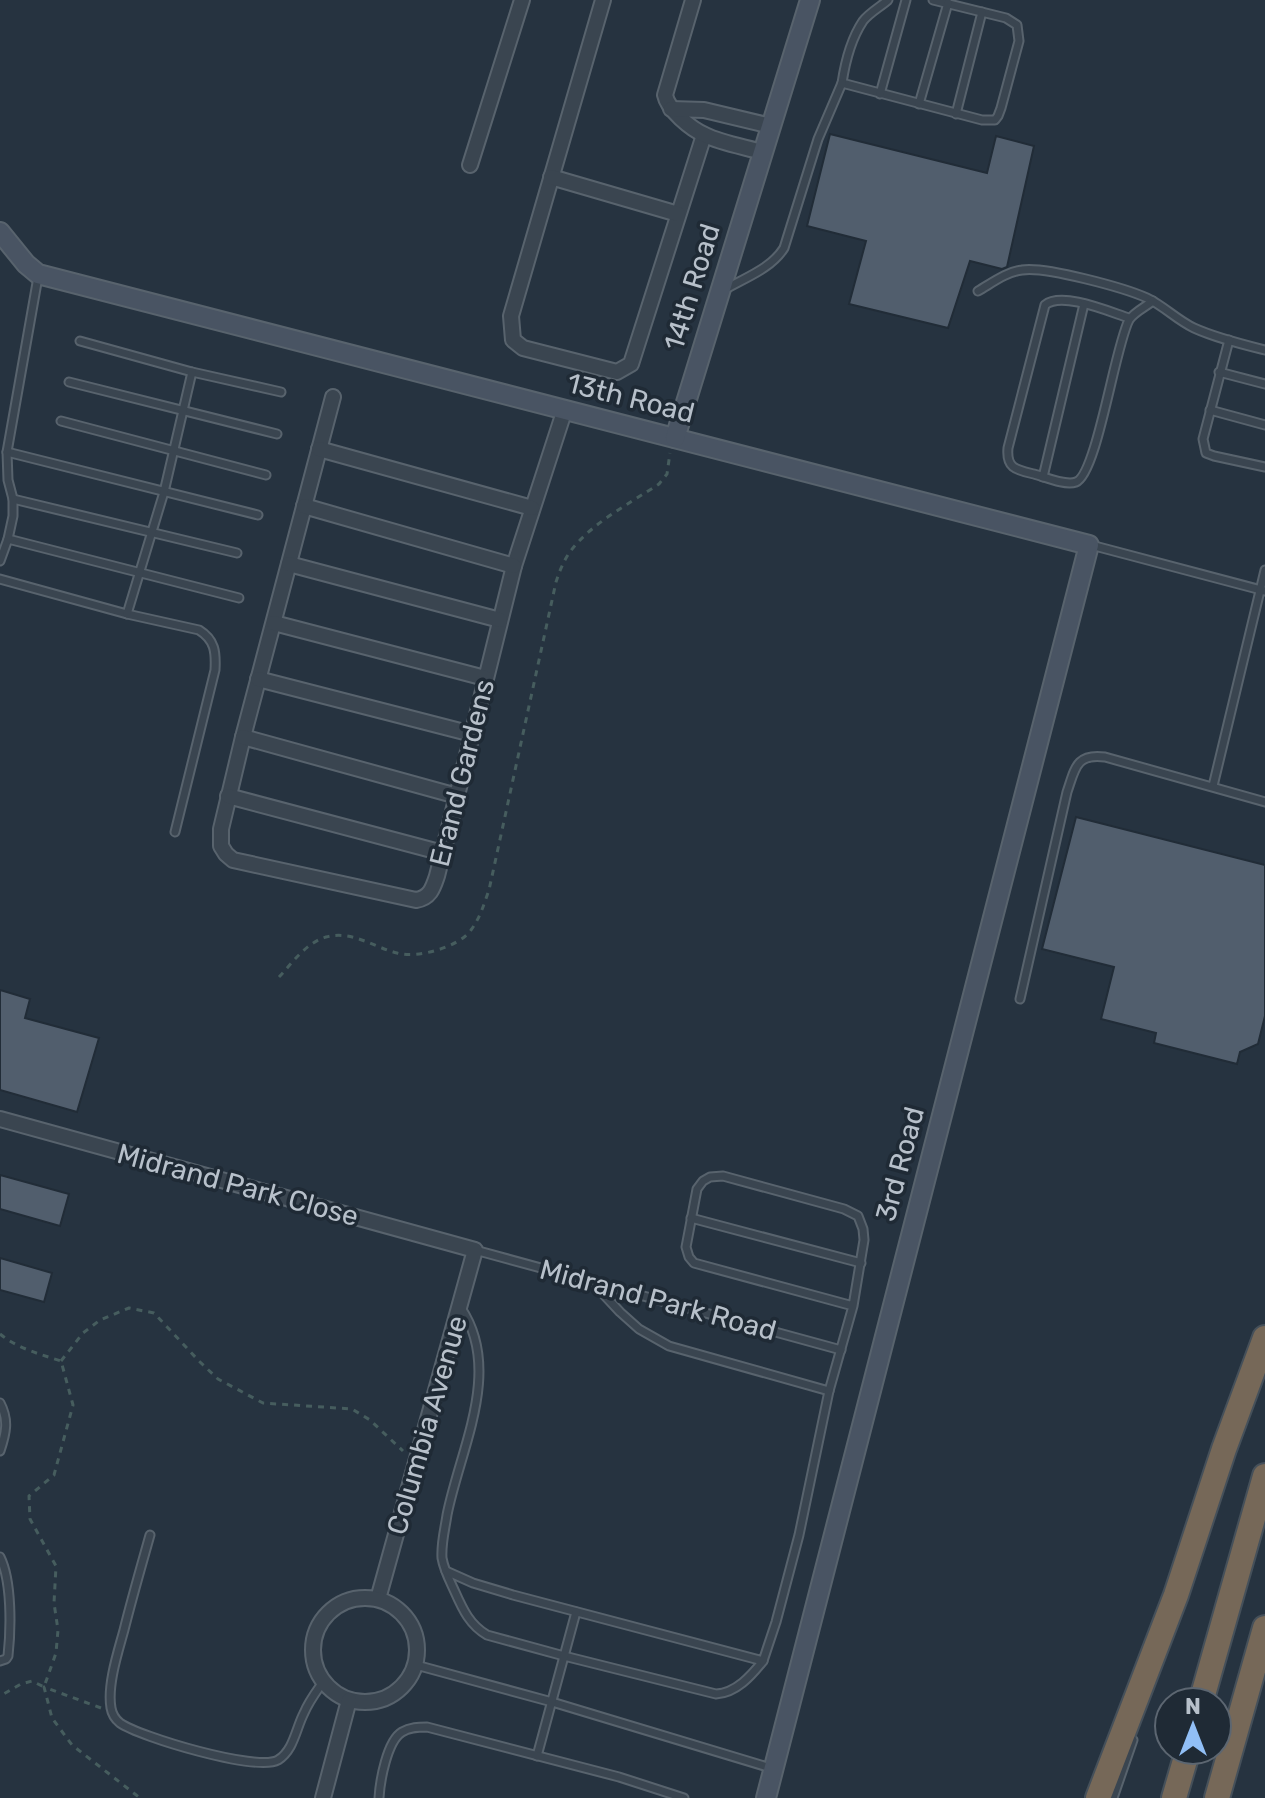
<svg xmlns="http://www.w3.org/2000/svg" width="1265" height="1798" font-family="Rubik,sans-serif">
<style>
.building{fill:#515e6d;stroke:#212c37;stroke-width:2}
.lines{fill:none;stroke-linecap:round;stroke-linejoin:round}
.lane-casing{stroke:#58636d;stroke-width:11}
.street-casing{stroke:#58636d;stroke-width:18}
.secondary-casing{stroke:#58636d;stroke-width:22}
.highway-casing{stroke:#45505a;stroke-width:28}
.path{stroke:#465d5e;stroke-width:3;stroke-dasharray:6 6;stroke-linecap:butt}
.lane{stroke:#3a4550;stroke-width:7}
.street{stroke:#3a4550;stroke-width:14}
.secondary{stroke:#495463;stroke-width:18}
.highway{stroke:#766858;stroke-width:24}
.labels{text-anchor:middle;dominant-baseline:central;stroke-width:7;stroke-linejoin:round;paint-order:stroke}
.street-label{font-size:28px;fill:#b7c0ca;stroke:#1f2a35}
</style>
<rect width="100%" height="100%" fill="#263340"/>
<g class="building">
<polygon points="830,134 987,173 996,136 1034,146 1007,267 1002,269 970,261 948,328 849,304 866,241 807,226"/>
<polygon points="1076,817 1265,865 1265,1016 1258,1044 1240,1052 1237,1064 1154,1043 1156,1033 1101,1019 1114,967 1042,949"/>
<polygon points="0,990 30,999 25,1018 99,1038 77,1112 0,1090"/>
<polygon points="0,1175 69,1194 60,1226 0,1209"/>
<polygon points="0,1258 52,1273 44,1302 0,1290"/>
</g>
<g class="lines">
<defs>
<g id="lane">
<path d="M888,0C880,7 869,13 863,21C851,39 845,63 842,83L982,120H995L998,116L1001,108L1019,41L1017,25L1006,18L933,0"/>
<polyline points="880,94 906,0"/>
<polyline points="919,104 948,3"/>
<polyline points="956,114 982,12"/>
<path d="M724,290C744,278 771,269 784,248L818,139L842,83"/>
<path d="M978,291C992,283 1006,272 1022,270C1045,266 1125,288 1147,298C1164,306 1177,320 1194,328C1216,338 1241,344 1265,350"/>
<path d="M1129,318C1110,312 1062,291 1045,305L1008,448C1006,469 1017,470 1034,474C1045,477 1065,486 1076,482C1097,474 1115,346 1129,320C1133,313 1145,307 1153,301"/>
<polyline points="1229,340 1203,439 1206,453 1214,456 1265,467"/>
<polyline points="80,341 192,372 281,392"/>
<polyline points="1219,372 1265,384"/>
<polyline points="69,382 277,434"/>
<polyline points="1210,410 1265,425"/>
<polyline points="61,421 266,475"/>
<polyline points="7,452 258,515"/>
<polyline points="1043,477 1084,304"/>
<polyline points="13,499 237,553"/>
<polyline points="8,539 239,598"/>
<polyline points="1091,545 1265,591"/>
<polyline points="0,561 8,539 13,516 13,499 8,480 7,452 38,277"/>
<path d="M0,579L127,614L199,630C215,640 216,652 215,670L175,832"/>
<polyline points="127,614 164,492 192,372"/>
<polyline points="1213,786 1265,570"/>
<path d="M1020,999L1067,792C1075,769 1076,753 1105,757L1265,802"/>
<polyline points="691,1218 861,1263"/>
<polyline points="475,1250 841,1350"/>
<polyline points="594,1284 620,1312 639,1329 669,1346 829,1391"/>
<path d="M461,1308C503,1371 460,1449 447,1515C445,1529 441,1543 442,1558C444,1570 450,1581 455,1592C463,1610 470,1625 487,1635L564,1656L716,1694C736,1693 751,1676 763,1661"/>
<path d="M0,1403C9,1420 6,1433 0,1451"/>
<path d="M150,1535C141,1567 132,1598 124,1630C118,1652 107,1685 111,1708C112,1714 115,1719 120,1723C140,1737 257,1772 278,1760C294,1750 296,1728 304,1713C309,1701 316,1692 323,1682"/>
<path d="M0,1557C12,1581 11,1629 8,1656L6,1659L0,1661"/>
<polyline points="446,1571 473,1583 513,1595 763,1661 776,1622 799,1535 829,1391 853,1306 864,1240 863,1229 858,1216 844,1209 723,1176 710,1177 703,1181 697,1189 686,1247 689,1257 694,1263 853,1306"/>
<polyline points="416,1665 552,1702 771,1768"/>
<polyline points="537,1756 576,1612"/>
<path d="M379,1798C380,1781 387,1741 402,1732C410,1727 419,1727 427,1727L619,1777L684,1798"/>
<polyline points="1113,1798 1133,1740"/>
</g>
<g id="street">
<polyline points="603,0 511,316 513,340 523,348 617,372 631,364 704,135"/>
<path d="M693,0L665,95C668,110 691,129 705,135C721,143 745,147 762,152"/>
<polyline points="671,109 704,110 771,126"/>
<polyline points="470,165 522,0"/>
<polyline points="551,177 678,214"/>
<path d="M333,397L243,737L221,829V846L226,854L233,860L416,900C430,898 433,888 437,876L514,566L565,409"/>
<polyline points="319,449 532,508"/>
<polyline points="304,506 514,566"/>
<polyline points="289,564 500,620"/>
<polyline points="274,623 485,678"/>
<polyline points="258,679 472,734"/>
<polyline points="243,737 457,796"/>
<polyline points="228,796 443,853"/>
<polyline points="0,1119 475,1250 378,1599"/>
<circle cx="365" cy="1650" r="52"/>
<polyline points="323,1798 349,1700"/>
</g>
<g id="secondary">
<polyline points="0,232 26,264 38,274 1089,545 766,1798"/>
<polyline points="675,438 810,0"/>
</g>
<g id="highway">
<polyline points="1201,1702 1265,1476"/>
<polyline points="1098,1798 1176,1595 1224,1449 1265,1338"/>
<polyline points="1174,1798 1188,1750"/>
<polyline points="1217,1798 1265,1628"/>
</g>
</defs>
<use href="#lane" class="lane-casing"/>
<use href="#street" class="street-casing"/>
<use href="#secondary" class="secondary-casing"/>
<use href="#highway" class="highway-casing"/>
<g class="path">
<path d="M279,977C293,962 306,943 326,937C352,930 373,947 397,953C417,959 459,947 471,930C480,918 484,904 489,890L556,582C558,576 560,570 563,564C578,530 629,504 659,484L667,474L670,453"/>
<path d="M0,1334C17,1348 39,1354 61,1361L73,1405L54,1475L29,1496L30,1519L56,1566L54,1603L58,1630L56,1653L44,1687L32,1681L21,1684L0,1696"/>
<polyline points="61,1361 83,1333 100,1320 129,1308 154,1313 199,1361 218,1379 263,1403 352,1409 370,1420 403,1451"/>
<polyline points="101,1708 44,1687 52,1718 72,1745 140,1798"/>
</g>
<use href="#lane" class="lane"/>
<use href="#street" class="street"/>
<use href="#secondary" class="secondary"/>
<use href="#highway" class="highway"/>
</g>
<g class="labels">
<g class="street-label">
<text transform="translate(692 287) rotate(-73)">14th Road</text>
<text transform="translate(631 398) rotate(14)">13th Road</text>
<text transform="translate(462 773) rotate(-76)">Erand Gardens</text>
<text transform="translate(900 1164) rotate(-75)">3rd Road</text>
<text transform="translate(238 1185) rotate(15)">Midrand Park Close</text>
<text transform="translate(658 1300) rotate(15)">Midrand Park Road</text>
<text transform="translate(427 1425) rotate(-74)">Columbia Avenue</text>
</g>
</g>
<g transform="translate(1193 1726)"><circle r="38" fill="#1f2a35" stroke="#5c6671" stroke-width="2"/>
<path d="M0-6L14 30L0 20L-14 30Z" fill="#91bff6"/>
<text y="-12" font-size="22" font-weight="bold" text-anchor="middle" fill="#b7c0ca">N</text>
</g>
</svg>
